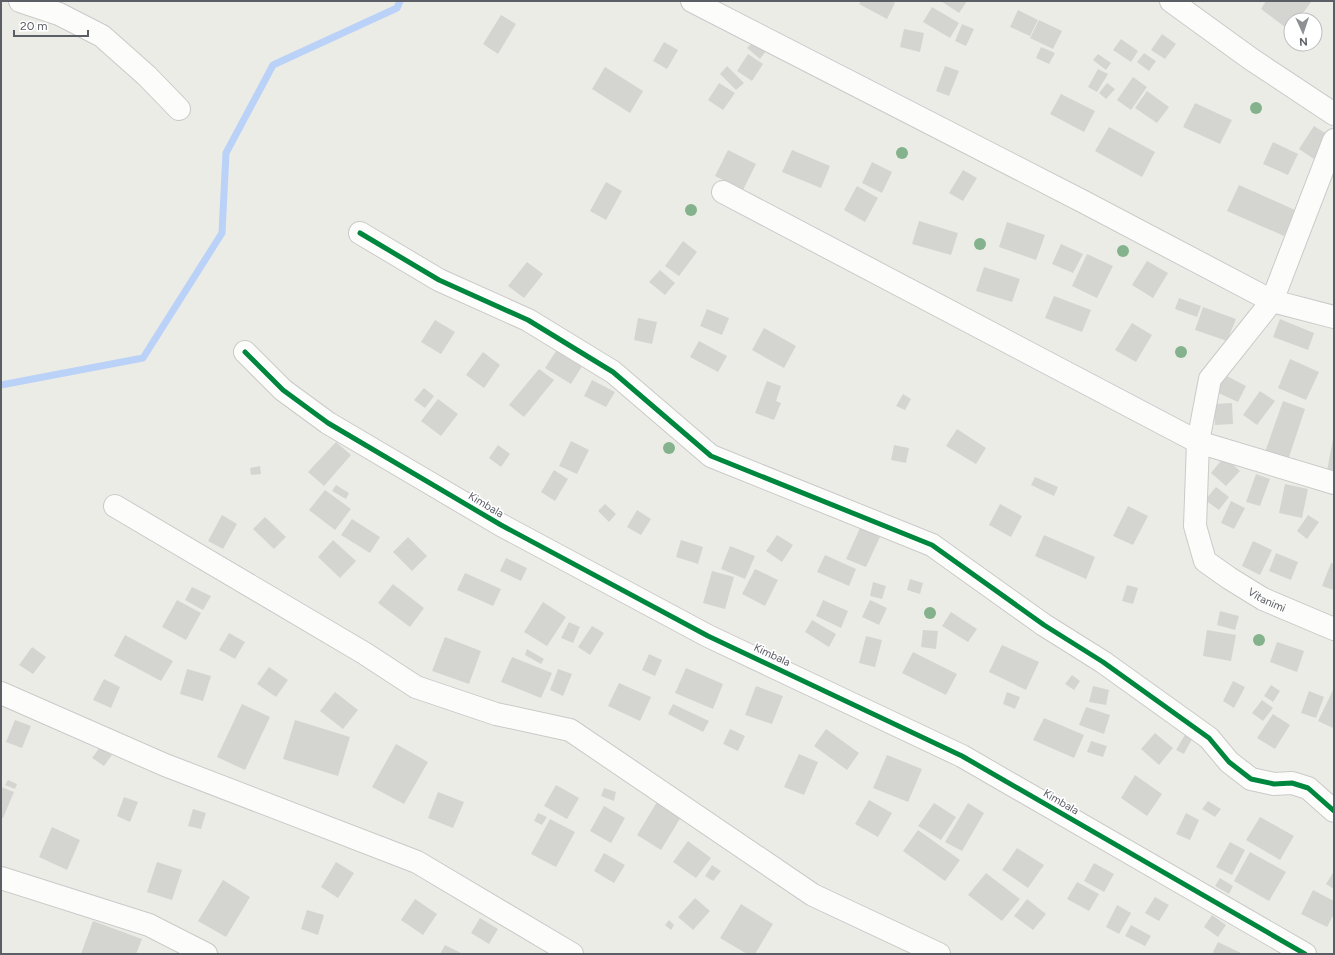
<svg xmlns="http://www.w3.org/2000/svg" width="1335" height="955" font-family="Figtree,sans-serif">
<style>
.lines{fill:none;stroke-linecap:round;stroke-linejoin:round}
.stream{stroke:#bad1f8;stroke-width:7}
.building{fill:#d4d4d1}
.minor-casing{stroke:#c9cac9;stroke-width:24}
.minor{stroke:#fcfcfb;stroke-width:22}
.cycleway-casing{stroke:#fff;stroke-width:8}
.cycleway{stroke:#00873e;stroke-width:5}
.tree{fill:#84b28c}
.labels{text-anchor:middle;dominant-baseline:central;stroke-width:3.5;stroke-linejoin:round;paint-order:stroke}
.street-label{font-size:11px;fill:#5c5e66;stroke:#fff}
</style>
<rect width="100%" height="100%" fill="#ecece7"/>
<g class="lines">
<polyline class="stream" points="1,385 143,358 222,233 226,153 273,65 397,8 400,1"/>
</g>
<g class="building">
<polygon points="861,1 891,1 895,3 887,19 859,4"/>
<polygon points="941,1 967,1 959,13"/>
<polygon points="1266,1 1309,1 1311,2 1298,20 1291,20 1290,31 1261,9"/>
<polygon points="932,7 959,23 950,38 923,22"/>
<polygon points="1018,10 1038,20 1030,36 1010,27"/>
<polygon points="501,15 516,24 498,54 483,44"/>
<polygon points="1039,20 1062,31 1053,49 1030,38"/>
<polygon points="962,24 974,29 966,46 955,41"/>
<polygon points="904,29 924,33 920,52 900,47"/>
<polygon points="1162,34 1176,44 1165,59 1151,50"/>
<polygon points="1121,39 1138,51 1131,62 1113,50"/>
<polygon points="754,41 766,51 760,59 747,48"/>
<polygon points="664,42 678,50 667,69 653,61"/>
<polygon points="1041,47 1055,53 1049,64 1036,58"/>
<polygon points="1144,53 1156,61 1149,71 1137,62"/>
<polygon points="748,54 763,64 752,81 737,71"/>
<polygon points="1098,54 1111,63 1106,70 1093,60"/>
<polygon points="727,66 744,83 736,90 720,74"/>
<polygon points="945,66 959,71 949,96 936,91"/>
<polygon points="605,67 643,91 630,113 592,89"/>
<polygon points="1098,69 1108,74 1097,92 1088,87"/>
<polygon points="1133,77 1147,87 1131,110 1117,100"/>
<polygon points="719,83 735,93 723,110 708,100"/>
<polygon points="1107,83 1115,89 1106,99 1099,93"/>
<polygon points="1147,91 1169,107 1157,123 1135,108"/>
<polygon points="1061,94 1095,111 1084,132 1050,114"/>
<polygon points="1195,103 1232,120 1220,144 1183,127"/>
<polygon points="1314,126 1333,138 1317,161 1299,149"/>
<polygon points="1109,127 1155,152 1142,177 1095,151"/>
<polygon points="1273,142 1298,154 1288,175 1263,164"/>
<polygon points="728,150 756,164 743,190 715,176"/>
<polygon points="792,150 830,166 821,188 782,172"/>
<polygon points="872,162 892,172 882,193 862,183"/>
<polygon points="963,170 977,178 963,201 949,193"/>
<polygon points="606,182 622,191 606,220 590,211"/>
<polygon points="1239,185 1295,210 1284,236 1227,211"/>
<polygon points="857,186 878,198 865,222 844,210"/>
<polygon points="919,221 958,233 951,255 912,244"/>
<polygon points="1007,222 1045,235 1036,260 999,247"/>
<polygon points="683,241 697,252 679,276 665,266"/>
<polygon points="1061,244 1083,254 1073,273 1052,264"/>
<polygon points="1087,254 1113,266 1097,298 1072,286"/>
<polygon points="1147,261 1168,273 1153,298 1132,285"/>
<polygon points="527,262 543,274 524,298 508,286"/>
<polygon points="984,267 1020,279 1012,302 976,291"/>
<polygon points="660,270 675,283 665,295 649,282"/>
<polygon points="1054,296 1091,310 1082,332 1045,318"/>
<polygon points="1179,298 1201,306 1197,317 1175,309"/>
<polygon points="1203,307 1236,319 1227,341 1195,330"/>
<polygon points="707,309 729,318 722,335 700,326"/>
<polygon points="638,318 657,322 652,344 634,340"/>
<polygon points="1280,319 1314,333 1308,350 1273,337"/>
<polygon points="435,320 455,332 441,354 421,342"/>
<polygon points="1132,323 1152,335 1136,362 1115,350"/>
<polygon points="764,328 796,346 784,368 752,350"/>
<polygon points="699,341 727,356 718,372 690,357"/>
<polygon points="558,348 584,363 571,384 545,368"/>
<polygon points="483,352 500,365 484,388 466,375"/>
<polygon points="1290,359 1319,372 1306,400 1278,388"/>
<polygon points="539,369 554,380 524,417 509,405"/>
<polygon points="1223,374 1246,386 1238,402 1214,391"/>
<polygon points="592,380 615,392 606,407 584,396"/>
<polygon points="767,381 781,386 776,401 781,403 774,420 755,413"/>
<polygon points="424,388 434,396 425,408 414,400"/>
<polygon points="1260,391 1275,401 1257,425 1243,415"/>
<polygon points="903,394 911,399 905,410 896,406"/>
<polygon points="438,399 458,414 441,436 421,421"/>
<polygon points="1283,401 1305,409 1288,460 1265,452"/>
<polygon points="1232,403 1233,424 1215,425 1214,404"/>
<polygon points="957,429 986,448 976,464 946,446"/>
<polygon points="1333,439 1334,439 1334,473 1327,471"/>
<polygon points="571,441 589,450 577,474 559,466"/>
<polygon points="336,442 351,455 324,486 308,472"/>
<polygon points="498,445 510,454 501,467 489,458"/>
<polygon points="894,445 909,448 906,463 891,460"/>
<polygon points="1224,457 1240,471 1226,486 1211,473"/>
<polygon points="260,466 261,474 251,475 250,468"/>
<polygon points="554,470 568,479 555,501 541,492"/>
<polygon points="1256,474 1270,479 1260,506 1246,502"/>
<polygon points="1035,477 1058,487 1054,496 1031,485"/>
<polygon points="1285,484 1308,489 1302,518 1279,513"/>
<polygon points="336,485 349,493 346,499 332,491"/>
<polygon points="1216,487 1229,497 1219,510 1205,500"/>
<polygon points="325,490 351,509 335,530 309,510"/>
<polygon points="1231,501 1245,508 1234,529 1221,523"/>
<polygon points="605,504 616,514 609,522 598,511"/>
<polygon points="1000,504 1022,516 1011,537 989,525"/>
<polygon points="1128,506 1148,516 1133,545 1113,536"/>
<polygon points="637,510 651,519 641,535 627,527"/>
<polygon points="222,515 237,524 223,549 208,541"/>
<polygon points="1308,515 1319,522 1307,539 1297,531"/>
<polygon points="265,517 286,537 274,549 253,529"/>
<polygon points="352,519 380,537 370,553 341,535"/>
<polygon points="860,528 880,537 866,567 846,559"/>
<polygon points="777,535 793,545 782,562 766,551"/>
<polygon points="1044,535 1095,557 1086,579 1035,556"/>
<polygon points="408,537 427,556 412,571 393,552"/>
<polygon points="333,540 356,561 340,578 318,557"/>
<polygon points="681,540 703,547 698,564 676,557"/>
<polygon points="1253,541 1272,550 1260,575 1242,566"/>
<polygon points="730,546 755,556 745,579 721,569"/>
<polygon points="1276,553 1298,562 1291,580 1269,571"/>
<polygon points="825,555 856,569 849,586 817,572"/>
<polygon points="506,558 527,568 521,581 500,571"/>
<polygon points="1331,563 1334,564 1334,590 1322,586"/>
<polygon points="755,569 778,580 765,606 742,594"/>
<polygon points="712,571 734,577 725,609 703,603"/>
<polygon points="465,573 501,589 493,606 457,590"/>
<polygon points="910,579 923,583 920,594 907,590"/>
<polygon points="873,582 886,586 882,599 870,596"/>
<polygon points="393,584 424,608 410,627 378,603"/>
<polygon points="1127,585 1138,588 1133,604 1122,601"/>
<polygon points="192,587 211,596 203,610 185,600"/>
<polygon points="177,600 201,613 186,640 162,627"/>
<polygon points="823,600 848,611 841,628 816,616"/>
<polygon points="870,600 887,608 879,625 862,617"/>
<polygon points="543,602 566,617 547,646 524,632"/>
<polygon points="1220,611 1239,616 1235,630 1217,625"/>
<polygon points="951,612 977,629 968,642 942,626"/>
<polygon points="812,620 836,634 829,647 805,632"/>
<polygon points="569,622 580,627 573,643 561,638"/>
<polygon points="592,626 604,633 590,655 578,647"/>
<polygon points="923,630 938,631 936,649 921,647"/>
<polygon points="1207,630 1236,635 1231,661 1203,656"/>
<polygon points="229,633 245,642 235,659 219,650"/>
<polygon points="125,635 173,661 161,681 114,656"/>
<polygon points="866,636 882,640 875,667 859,663"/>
<polygon points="445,637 481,651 469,684 432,671"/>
<polygon points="1277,642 1304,651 1297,672 1270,662"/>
<polygon points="1002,645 1039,662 1026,690 989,672"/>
<polygon points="32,647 46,657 33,674 19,665"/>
<polygon points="527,649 544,659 541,664 525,655"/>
<polygon points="913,652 957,674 946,695 902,673"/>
<polygon points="649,654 662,660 655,676 642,670"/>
<polygon points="512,657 552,673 541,698 501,682"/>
<polygon points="269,667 288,680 276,697 257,684"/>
<polygon points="686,668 723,684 713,709 675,693"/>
<polygon points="187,669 211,676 203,701 180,694"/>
<polygon points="558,669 572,674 563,696 550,690"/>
<polygon points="1072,675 1080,681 1074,690 1065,684"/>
<polygon points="104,679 120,687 111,708 93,700"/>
<polygon points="1233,681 1245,687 1234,708 1223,701"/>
<polygon points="619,683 651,697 640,721 608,706"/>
<polygon points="1271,685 1280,691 1273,702 1264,696"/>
<polygon points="756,686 783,696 772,724 745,715"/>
<polygon points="1093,686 1109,690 1106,705 1089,702"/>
<polygon points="1334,688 1334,726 1333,728 1318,721"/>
<polygon points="1309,691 1324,697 1316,718 1301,713"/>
<polygon points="335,692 358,710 343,729 320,711"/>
<polygon points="1007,692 1020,697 1015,709 1003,704"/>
<polygon points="1262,700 1273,708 1263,721 1252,713"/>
<polygon points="242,704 270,717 245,770 217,757"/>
<polygon points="673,704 709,721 703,732 668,714"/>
<polygon points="1086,707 1110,715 1104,734 1079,725"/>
<polygon points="1273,714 1290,725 1275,749 1257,738"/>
<polygon points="1044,718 1084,735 1074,758 1033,740"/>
<polygon points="15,720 31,726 22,748 6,742"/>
<polygon points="295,720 350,737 338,776 283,759"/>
<polygon points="730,729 745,736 738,751 723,744"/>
<polygon points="826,729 859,753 847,770 814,746"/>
<polygon points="1155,733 1173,748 1159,765 1141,749"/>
<polygon points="1186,733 1193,737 1184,754 1176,750"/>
<polygon points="1091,741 1107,746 1103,757 1087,752"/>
<polygon points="396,744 428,762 404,804 372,787"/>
<polygon points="100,747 112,755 104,766 92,758"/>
<polygon points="799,754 818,762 804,795 784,787"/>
<polygon points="887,755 922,769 908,802 873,788"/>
<polygon points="1135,775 1162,794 1147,816 1121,798"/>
<polygon points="8,780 17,784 15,789 5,785"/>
<polygon points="556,785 579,798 567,819 544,806"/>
<polygon points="1,787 14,792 3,818 1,818"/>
<polygon points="604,788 616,792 614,801 601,796"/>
<polygon points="438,792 464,802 453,828 428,818"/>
<polygon points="124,797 138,802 130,822 117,816"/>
<polygon points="660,797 684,812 661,850 637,835"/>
<polygon points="869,800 892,813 878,837 855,824"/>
<polygon points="1208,801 1221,809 1215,817 1202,809"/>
<polygon points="934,803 956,817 941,840 918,826"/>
<polygon points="968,803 984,813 962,851 945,842"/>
<polygon points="604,806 625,818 611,843 590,831"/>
<polygon points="193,809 206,813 201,829 188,826"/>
<polygon points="538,813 547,817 542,825 534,821"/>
<polygon points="1186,813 1199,820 1190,840 1176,834"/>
<polygon points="1260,817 1294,836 1280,860 1246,840"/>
<polygon points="550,819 575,832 556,867 531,854"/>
<polygon points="52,827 80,840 67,870 39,857"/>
<polygon points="918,830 960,860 945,881 903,851"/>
<polygon points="688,841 711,858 696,878 673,862"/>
<polygon points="1230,842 1245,850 1232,875 1216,867"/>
<polygon points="1017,848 1044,865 1028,888 1002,870"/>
<polygon points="1250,852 1286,872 1269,901 1234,881"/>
<polygon points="604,853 625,865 614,883 594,871"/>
<polygon points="157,862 182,870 172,900 147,892"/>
<polygon points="336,862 354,873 338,898 321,887"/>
<polygon points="1094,863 1114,874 1104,892 1084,881"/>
<polygon points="712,865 721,871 713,881 705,876"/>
<polygon points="1334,871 1334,889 1326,884"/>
<polygon points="986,873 1020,899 1002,921 968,895"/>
<polygon points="1220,878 1233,886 1229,894 1215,886"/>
<polygon points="223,880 250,897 226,937 198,921"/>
<polygon points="1077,882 1099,894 1089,911 1067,899"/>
<polygon points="1313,890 1334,901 1334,914 1327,927 1301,914"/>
<polygon points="1155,897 1169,905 1159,921 1145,913"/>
<polygon points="695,898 710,911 693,930 678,917"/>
<polygon points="415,899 437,914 423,935 401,920"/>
<polygon points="1027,899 1046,914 1033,930 1014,916"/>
<polygon points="741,904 773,924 755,954 747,954 720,938"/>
<polygon points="1117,905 1131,913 1119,934 1106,927"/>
<polygon points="307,910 324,915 318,935 301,929"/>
<polygon points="1212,915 1226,925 1218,937 1204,927"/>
<polygon points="480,918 498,929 489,944 471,933"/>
<polygon points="669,920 674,925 671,930 665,925"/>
<polygon points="93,921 142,939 136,954 81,954"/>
<polygon points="1131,925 1151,936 1145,946 1125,936"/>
<polygon points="1218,942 1243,954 1212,954"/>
<polygon points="445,945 463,954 440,954"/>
</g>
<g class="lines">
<defs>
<g id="minor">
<polyline points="20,1 59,14 102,36 147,76 179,109"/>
<polyline points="692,1 1084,202 1272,301 1334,317"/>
<polyline points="1171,1 1251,59 1334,114"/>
<path id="s1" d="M1334,140L1272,301L1210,379L1198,442L1195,526L1205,561L1229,578L1263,599L1334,629"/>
<polyline points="723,192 1198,442 1334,483"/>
<polyline points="360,233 439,280 528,320 613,372 711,456 932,545 1044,625 1103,662 1209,738 1229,762 1251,779 1274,784 1292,783 1308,788 1334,811"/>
<polyline points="245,352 283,390 328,423 501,525 708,636 962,756 1305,954"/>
<polyline points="115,506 364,653 416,687 496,714 570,730 813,895 939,954"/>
<polyline points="1,693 165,765 417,862 572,954"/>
<polyline points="1,878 149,925 206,954"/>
</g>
</defs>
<use href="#minor" class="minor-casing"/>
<use href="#minor" class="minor"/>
<defs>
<g id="cycleway">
<polyline points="360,233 439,280 528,320 613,372 711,456 932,545 1044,625 1103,662 1209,738 1229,762 1251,779 1274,784 1292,783 1308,788 1334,811"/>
<polyline points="245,352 283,390 328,423 501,525 708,636 962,756 1305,954"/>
</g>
</defs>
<use href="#cycleway" class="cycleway-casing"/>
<use href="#cycleway" class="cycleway"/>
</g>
<g class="tree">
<circle cx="1256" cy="108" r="6"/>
<circle cx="902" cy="153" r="6"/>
<circle cx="691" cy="210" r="6"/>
<circle cx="980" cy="244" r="6"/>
<circle cx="1123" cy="251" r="6"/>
<circle cx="1181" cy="352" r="6"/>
<circle cx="669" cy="448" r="6"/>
<circle cx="930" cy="613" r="6"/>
<circle cx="1259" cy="640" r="6"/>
</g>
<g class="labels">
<g class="street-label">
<text transform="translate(486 505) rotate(31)">Kimbala</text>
<text stroke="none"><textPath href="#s1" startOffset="530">Vitanimi</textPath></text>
<text transform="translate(772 655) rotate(25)">Kimbala</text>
<text transform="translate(1061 802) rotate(30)">Kimbala</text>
</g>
</g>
<rect width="1335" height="955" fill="none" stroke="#5c5e66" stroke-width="4"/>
<g transform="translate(1303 32) rotate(177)"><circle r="19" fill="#ffffff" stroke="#bebfc2"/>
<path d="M0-3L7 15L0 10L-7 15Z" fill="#8e9093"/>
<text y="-6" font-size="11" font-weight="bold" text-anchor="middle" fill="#5c5e66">N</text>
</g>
<path d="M14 30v6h74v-6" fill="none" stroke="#5c5e66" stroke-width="2"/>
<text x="20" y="30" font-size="12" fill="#5c5e66" stroke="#ffffff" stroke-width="3" paint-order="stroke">20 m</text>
</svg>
